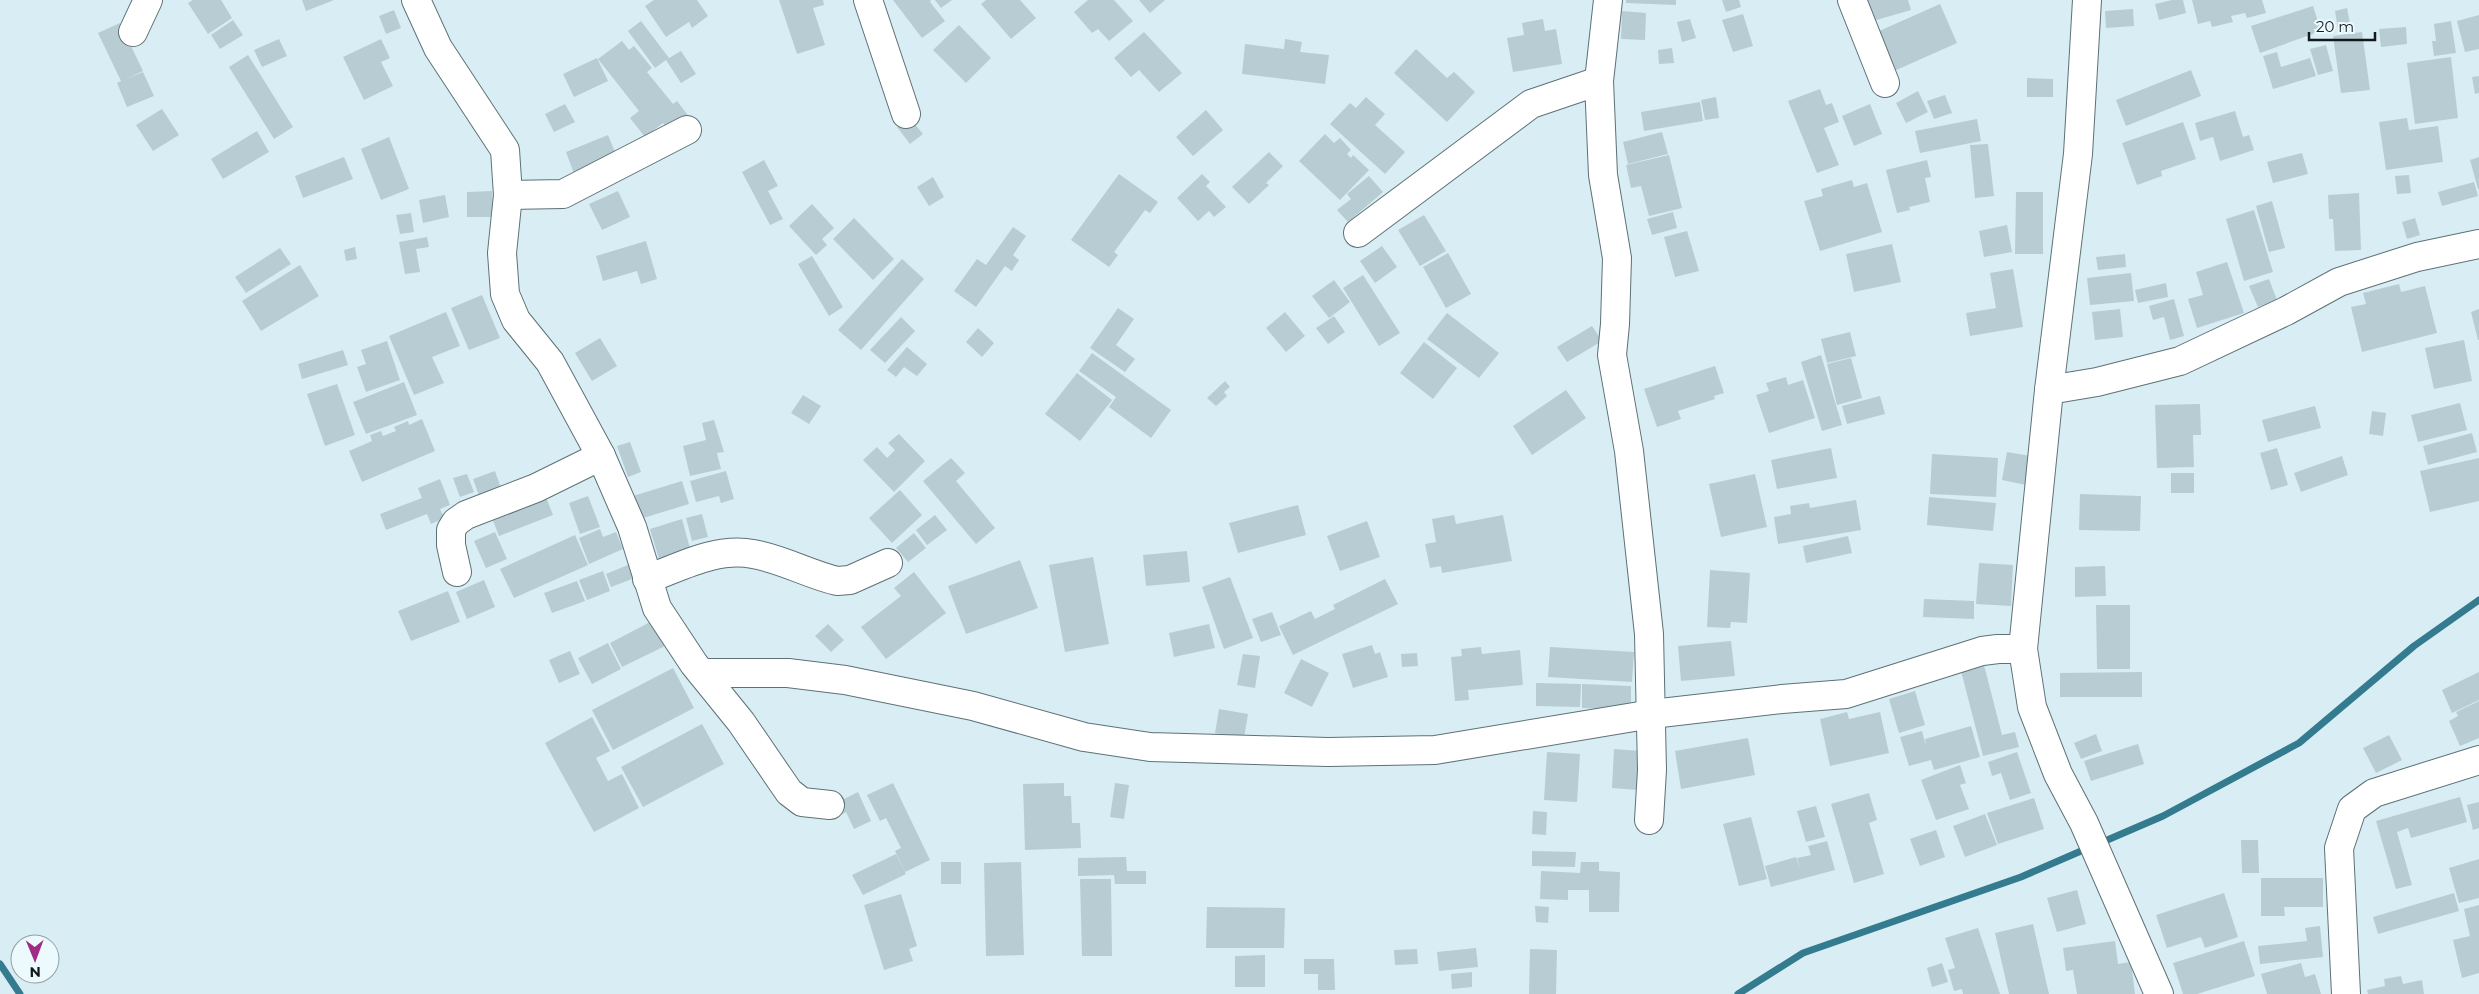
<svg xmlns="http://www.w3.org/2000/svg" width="2479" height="994" font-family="Montserrat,sans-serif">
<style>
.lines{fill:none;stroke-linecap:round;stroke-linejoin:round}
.stream{stroke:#347b8f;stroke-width:7}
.building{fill:#b8cdd3}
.minor-casing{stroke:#5e7177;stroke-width:30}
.minor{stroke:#fff;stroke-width:28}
</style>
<rect width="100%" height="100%" fill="#d8eef4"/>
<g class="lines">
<g class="stream">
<polyline points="2098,844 2163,816 2299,743 2414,646 2479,600"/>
<polyline points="0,964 20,994"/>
<polyline points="1738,994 1803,953 2021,877 2088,848"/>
</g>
</g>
<g class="building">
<polygon points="193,0 221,0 232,18 208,34 188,3"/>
<polygon points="302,0 334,0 306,11"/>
<polygon points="654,0 697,0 708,16 692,28 689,22 666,37 645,6"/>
<polygon points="779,0 823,0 824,5 813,8 825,45 797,54"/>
<polygon points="893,0 931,0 930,2 945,21 922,38"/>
<polygon points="935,0 952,0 941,8"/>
<polygon points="986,0 1020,0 1036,18 1011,39 981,4"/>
<polygon points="1088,0 1114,0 1133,21 1109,41 1098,29 1092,33 1074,12"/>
<polygon points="1139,0 1165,0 1150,13"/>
<polygon points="1626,0 1676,0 1676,5 1626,3"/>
<polygon points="1722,0 1739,0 1741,7 1726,12"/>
<polygon points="1860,0 1908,0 1911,10 1866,23"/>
<polygon points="2172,0 2183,0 2186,13 2159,20 2155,4"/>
<polygon points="2192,0 2262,0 2266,13 2247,18 2245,13 2231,16 2233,22 2212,27 2210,21 2198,24"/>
<polygon points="1940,4 1957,43 1894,71 1877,32"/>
<polygon points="2313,6 2321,31 2260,53 2251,26"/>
<polygon points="2347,8 2351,28 2338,30 2335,11"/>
<polygon points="2133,9 2134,26 2106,28 2105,11"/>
<polygon points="394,10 401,28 386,34 379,16"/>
<polygon points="1622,11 1646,13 1645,40 1621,39"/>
<polygon points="1743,14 1753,46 1733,52 1722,20"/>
<polygon points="2479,15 2479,49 2465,52 2457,21"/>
<polygon points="1543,19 1545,31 1556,29 1562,64 1513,72 1507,38 1524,35 1522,23"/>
<polygon points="1690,19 1696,38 1682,42 1677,22"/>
<polygon points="233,20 243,35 220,49 211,35"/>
<polygon points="641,21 669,58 681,51 696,74 681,83 666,60 655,68 628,31"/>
<polygon points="2451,21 2456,53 2434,56 2432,41 2436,41 2434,24"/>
<polygon points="120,23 143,71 126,79 143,72 154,96 127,107 117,83 121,81 98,33"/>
<polygon points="959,25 991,58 966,83 933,50"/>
<polygon points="2406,27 2407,44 2381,47 2379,29"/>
<polygon points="1144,32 1182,73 1159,92 1139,70 1131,77 1114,58"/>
<polygon points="2362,32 2370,90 2341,93 2333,36"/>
<polygon points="279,39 287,56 262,67 254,50"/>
<polygon points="381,39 390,58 381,62 393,86 364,100 343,57"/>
<polygon points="1285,39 1302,42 1300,52 1329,55 1325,84 1242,74 1245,44 1284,49"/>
<polygon points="622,41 629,50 634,46 652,68 647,72 673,104 677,101 690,118 671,133 663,123 645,137 630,118 639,111 598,59"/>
<polygon points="2326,45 2333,71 2318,75 2310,49"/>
<polygon points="1672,48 1674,63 1659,64 1658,50"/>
<polygon points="1416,49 1447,78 1454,72 1475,92 1447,122 1394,73"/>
<polygon points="2277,52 2281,67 2310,58 2316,76 2273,89 2263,56"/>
<polygon points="248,55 293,127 274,139 229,67"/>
<polygon points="2451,57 2458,118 2415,124 2407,63"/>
<polygon points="597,58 608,81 574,97 563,74"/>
<polygon points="2191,70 2201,96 2126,126 2116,100"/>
<polygon points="2479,76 2479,93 2475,94 2472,77"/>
<polygon points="2027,78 2053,79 2053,97 2027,97"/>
<polygon points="1820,89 1826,105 1832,103 1839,122 1824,128 1839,165 1817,173 1788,101"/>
<polygon points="1918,91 1928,112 1906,123 1896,103"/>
<polygon points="1945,95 1952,113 1934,119 1927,101"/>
<polygon points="1366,97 1385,114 1375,125 1405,152 1385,174 1330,124 1350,103 1356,108"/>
<polygon points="1716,97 1719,118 1705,120 1701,100"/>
<polygon points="1700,102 1703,121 1644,131 1641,112"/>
<polygon points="565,104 575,122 554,132 545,114"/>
<polygon points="1870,104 1882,134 1854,146 1842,116"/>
<polygon points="162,109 179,135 153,151 136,125"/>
<polygon points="1206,110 1223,130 1193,156 1176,137"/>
<polygon points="2235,111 2243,137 2249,135 2254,150 2220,161 2213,137 2200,141 2195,123"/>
<polygon points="909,117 923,134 910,144 897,127"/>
<polygon points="2407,118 2409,130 2438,126 2443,162 2386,170 2379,122"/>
<polygon points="1977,119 1981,141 1920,153 1915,131"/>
<polygon points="2183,122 2196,159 2161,171 2162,176 2137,185 2122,143"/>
<polygon points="257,131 269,152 223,179 211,159"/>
<polygon points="1662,132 1668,154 1628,164 1623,142"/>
<polygon points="1325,134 1334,143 1340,138 1351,150 1347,154 1351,158 1353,155 1369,170 1340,200 1299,161"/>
<polygon points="608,135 619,162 576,179 566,152"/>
<polygon points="389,137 409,189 381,200 361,149"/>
<polygon points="1988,144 1994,196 1975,198 1970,145"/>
<polygon points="1269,152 1283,166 1266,183 1269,185 1249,204 1232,187"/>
<polygon points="2302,153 2308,174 2273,183 2267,162"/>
<polygon points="1669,155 1682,208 1649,216 1641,186 1631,188 1626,165"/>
<polygon points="344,157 353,179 303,198 295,176"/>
<polygon points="2479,157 2479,189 2478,189 2470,160"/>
<polygon points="764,160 778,186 768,191 783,219 770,225 742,172"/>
<polygon points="1927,160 1931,177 1925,178 1930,202 1909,207 1910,210 1897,213 1886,170"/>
<polygon points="1119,174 1158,202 1150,213 1145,210 1114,252 1118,255 1109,267 1071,240"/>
<polygon points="1202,174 1210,182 1206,186 1226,207 1214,217 1209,211 1198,221 1177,198"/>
<polygon points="2409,175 2411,193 2397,194 2395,176"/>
<polygon points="1369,176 1383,192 1348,222 1337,210 1351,199 1347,194"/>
<polygon points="933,177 944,197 929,206 917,187"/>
<polygon points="1852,180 1854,187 1867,183 1882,232 1820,251 1804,201 1823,196 1821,189"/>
<polygon points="2474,182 2478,196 2442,206 2438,192"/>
<polygon points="492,191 493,217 467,217 467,192"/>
<polygon points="618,191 630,217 602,230 589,204"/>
<polygon points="2016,192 2043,192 2043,254 2015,254"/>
<polygon points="2359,193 2361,250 2335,251 2333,219 2329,219 2328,195"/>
<polygon points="445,195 449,217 423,223 419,200"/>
<polygon points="2272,201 2285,248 2269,252 2256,206"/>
<polygon points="812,204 834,228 822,239 827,245 816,255 789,226"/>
<polygon points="2254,210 2273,272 2244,281 2226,219"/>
<polygon points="1673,212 1677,228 1652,235 1647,219"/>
<polygon points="411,213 414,232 400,234 396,215"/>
<polygon points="1424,215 1446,251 1420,266 1398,230"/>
<polygon points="854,218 894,259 873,280 833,239"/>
<polygon points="2415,218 2420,235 2407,239 2402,222"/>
<polygon points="2007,225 2012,252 1984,257 1979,231"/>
<polygon points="1013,227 1026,236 1013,255 1019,260 1012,271 1005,266 976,307 954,291 977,259 986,265"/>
<polygon points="1687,231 1699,271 1675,277 1664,237"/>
<polygon points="427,237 429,247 416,249 420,272 405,274 399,242"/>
<polygon points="646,241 657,279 641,284 637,271 603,281 596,256"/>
<polygon points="1892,244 1901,282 1854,292 1846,254"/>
<polygon points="1382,246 1397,267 1375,283 1360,261"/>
<polygon points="355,247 357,259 346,261 344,250"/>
<polygon points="280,248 291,264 246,293 235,277"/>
<polygon points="1448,253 1471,294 1446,308 1423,267"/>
<polygon points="2125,254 2126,267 2098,270 2096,257"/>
<polygon points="812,256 843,307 829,316 798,264"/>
<polygon points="902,259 924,279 861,350 838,330"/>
<polygon points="2227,262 2244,313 2197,328 2188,299 2203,295 2196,272"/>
<polygon points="300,265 319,296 261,331 242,301"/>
<polygon points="2013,269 2023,327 1970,336 1966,313 1996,308 1990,273"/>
<polygon points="2131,273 2134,301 2090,305 2087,278"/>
<polygon points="1363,275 1400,333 1379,346 1343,288"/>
<polygon points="2269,279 2277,300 2258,307 2249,286"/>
<polygon points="1334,280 1350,302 1329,318 1312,296"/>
<polygon points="2166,283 2168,297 2138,303 2135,290"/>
<polygon points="2399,284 2401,292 2425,286 2437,333 2362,352 2351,307 2366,304 2363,293"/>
<polygon points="482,295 500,338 469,350 451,308"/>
<polygon points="2174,299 2184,336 2170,340 2164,317 2153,320 2149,306"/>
<polygon points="1118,308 1134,319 1116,345 1135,359 1125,372 1090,348"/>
<polygon points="2120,309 2123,337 2095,340 2092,312"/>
<polygon points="2479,309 2479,340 2478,340 2471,312"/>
<polygon points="446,312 460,346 432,357 444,383 414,395 389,336"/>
<polygon points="1285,312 1305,336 1286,352 1266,328"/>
<polygon points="1447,313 1499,353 1479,378 1427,339"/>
<polygon points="1334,316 1345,332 1328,344 1316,328"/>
<polygon points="901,317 915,331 885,363 870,350"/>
<polygon points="1592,326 1602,341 1567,362 1557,347"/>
<polygon points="978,328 994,343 982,357 966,342"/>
<polygon points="1850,332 1856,356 1827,363 1821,339"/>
<polygon points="600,338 617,366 592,381 575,353"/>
<polygon points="2464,340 2472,381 2434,389 2425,348"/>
<polygon points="387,341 400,380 366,392 357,367 366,364 361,350"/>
<polygon points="1424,342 1457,368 1433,399 1400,373"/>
<polygon points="907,347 927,364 917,376 904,367 896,377 887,370"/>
<polygon points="343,350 348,365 302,379 298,364"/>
<polygon points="1092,353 1171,410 1151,438 1109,407 1116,397 1079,371"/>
<polygon points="1821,355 1842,425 1822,431 1801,362"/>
<polygon points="1851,358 1862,398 1837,405 1827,364"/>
<polygon points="1715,366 1724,393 1714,396 1715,399 1678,411 1681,419 1657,427 1644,389"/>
<polygon points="1077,373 1112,400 1080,441 1045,414"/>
<polygon points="1786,377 1788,385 1803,380 1815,418 1769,433 1756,395 1769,391 1766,383"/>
<polygon points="1225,381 1230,387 1224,392 1227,396 1216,406 1207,398"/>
<polygon points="404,382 417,415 366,434 353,402"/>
<polygon points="337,384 355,435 325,446 307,394"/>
<polygon points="1566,390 1586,418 1532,455 1513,426"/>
<polygon points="803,395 821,406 809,424 791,413"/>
<polygon points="1880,396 1885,414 1847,424 1842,406"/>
<polygon points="2460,403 2467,430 2418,442 2411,415"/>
<polygon points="2200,404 2201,435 2193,435 2194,467 2157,468 2155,405"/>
<polygon points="2315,406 2321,428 2268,442 2262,420"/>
<polygon points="2372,411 2386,413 2383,436 2369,434"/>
<polygon points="422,419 435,451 362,482 349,451 372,441 370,435 381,431 383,436 396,431 394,427 408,421 409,425"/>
<polygon points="714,420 724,452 717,453 721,469 690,476 683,446 706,440 702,423"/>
<polygon points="2472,433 2477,452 2428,465 2423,446"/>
<polygon points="899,434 925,461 894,492 863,460 877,447 887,458 895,450 888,443"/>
<polygon points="630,442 641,472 628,477 617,446"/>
<polygon points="1831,448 1837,478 1777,489 1771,460"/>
<polygon points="2277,448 2288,485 2271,490 2260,453"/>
<polygon points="2007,452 2031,456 2026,485 2002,480"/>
<polygon points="1932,454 1998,458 1996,497 1930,494"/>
<polygon points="2342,456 2348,475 2301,492 2294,473"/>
<polygon points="951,458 965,473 956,481 995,528 976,544 923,481"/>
<polygon points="2479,458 2479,501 2430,512 2420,471"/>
<polygon points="495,471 503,494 481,501 473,479"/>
<polygon points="726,471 734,499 721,503 719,496 696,502 690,481"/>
<rect x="2171" y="473" width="23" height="20"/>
<polygon points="467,474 474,492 460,497 453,478"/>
<polygon points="1755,474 1767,527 1721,537 1709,484"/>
<polygon points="440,479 450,505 440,509 444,518 431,524 427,514 386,530 380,514 422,498 418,488"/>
<polygon points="682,481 689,504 640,519 633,496"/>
<polygon points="900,490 922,515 892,543 869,518"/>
<polygon points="544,492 553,515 499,536 490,513"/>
<polygon points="2080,494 2141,496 2140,531 2079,530"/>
<polygon points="588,496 600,527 580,534 569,503"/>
<polygon points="1929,497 1996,503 1993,531 1927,525"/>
<polygon points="1856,500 1861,530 1778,544 1774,517 1791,514 1790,506 1809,503 1810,508"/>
<polygon points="1298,505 1306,535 1238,553 1229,523"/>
<polygon points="702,514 708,537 692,541 686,518"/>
<polygon points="935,515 947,530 927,545 916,530"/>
<polygon points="1454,515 1456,524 1503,515 1512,561 1442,573 1441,566 1430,568 1425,544 1436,542 1432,519"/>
<polygon points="682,519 691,552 662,569 650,529"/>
<polygon points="1367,521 1380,557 1340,571 1327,536"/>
<polygon points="600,529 603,537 616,532 623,549 589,564 579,538"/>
<polygon points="495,532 507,559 486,568 474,541"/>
<polygon points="914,533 926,548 908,562 896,548"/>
<polygon points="575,535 588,565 514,598 500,569"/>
<polygon points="1848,536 1852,553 1806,563 1803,546"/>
<polygon points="1187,551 1190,582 1146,586 1143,555"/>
<polygon points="1093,557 1109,644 1065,652 1049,565"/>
<polygon points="1020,560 1038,608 966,634 948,586"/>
<polygon points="635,562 640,576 611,587 606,574"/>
<polygon points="1979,563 2013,565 2011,606 1976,604"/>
<polygon points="2105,566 2106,596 2075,597 2075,567"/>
<polygon points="1710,570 1750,573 1747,623 1731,622 1730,628 1707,627"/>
<polygon points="603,571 610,591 587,600 579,580"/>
<polygon points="914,572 946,613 886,659 861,627 901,596 894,588"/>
<polygon points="1230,577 1253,638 1224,649 1202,587"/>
<polygon points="1385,579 1398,604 1293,655 1279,626 1311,611 1315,619 1335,609 1333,605"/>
<polygon points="484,580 495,607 467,619 456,592"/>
<polygon points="577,581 585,601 552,613 544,593"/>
<polygon points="448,591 460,622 411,641 398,611"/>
<polygon points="1924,599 1974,601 1974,619 1923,617"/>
<polygon points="2096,605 2130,605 2130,669 2097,669"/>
<polygon points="1272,612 1281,635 1261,642 1252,619"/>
<polygon points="654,620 667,645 622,667 610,643"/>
<polygon points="828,624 844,640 831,652 815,636"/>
<polygon points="1209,624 1215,648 1174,657 1169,633"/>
<polygon points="1731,641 1735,676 1681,681 1678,646"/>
<polygon points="608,643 621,669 592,684 578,658"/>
<polygon points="1372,645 1375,654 1380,652 1388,677 1353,688 1342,654"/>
<polygon points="1481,647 1482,654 1520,650 1523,685 1468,690 1469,700 1455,701 1451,657 1462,656 1461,649"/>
<polygon points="1550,647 1634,652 1632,682 1548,677"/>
<polygon points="570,651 580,674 559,683 549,660"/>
<polygon points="1417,653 1418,666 1402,667 1401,654"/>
<polygon points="1243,654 1260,656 1255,688 1237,685"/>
<polygon points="1301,659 1329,673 1312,707 1284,693"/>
<polygon points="1984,665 2002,735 2015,732 2019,747 1983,756 1961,671"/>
<polygon points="673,668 694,708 613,750 592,710"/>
<polygon points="2142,672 2142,697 2060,697 2060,673"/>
<polygon points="2479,672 2479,700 2452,713 2442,690"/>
<polygon points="1536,683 1581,684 1580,707 1536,706"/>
<polygon points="1582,684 1631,686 1631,710 1582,708"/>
<polygon points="1915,691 1925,725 1899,733 1889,699"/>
<polygon points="2479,701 2479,738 2460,746 2449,721 2458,716 2456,712"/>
<polygon points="1219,709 1248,714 1244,738 1215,733"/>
<polygon points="1847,712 1849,719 1880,712 1889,753 1830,766 1820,719"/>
<polygon points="592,717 610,751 596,758 608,781 622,774 639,808 594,832 545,743"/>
<polygon points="702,724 724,764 643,807 621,767"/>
<polygon points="1971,726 1980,757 1934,770 1931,760 1909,766 1900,737 1922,731 1926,746 1925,739"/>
<polygon points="2096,734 2102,751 2081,759 2074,743"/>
<polygon points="2389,735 2402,760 2376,773 2363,748"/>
<polygon points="1748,738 1755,775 1681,789 1675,751"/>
<polygon points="2138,744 2144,764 2091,781 2084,761"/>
<polygon points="1614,749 1641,751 1638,790 1612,788"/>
<polygon points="1547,752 1580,754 1577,802 1544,800"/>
<polygon points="2017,752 2031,793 2010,800 2001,773 1992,776 1988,762"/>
<polygon points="1960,765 1966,783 1960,785 1969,809 1936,820 1921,780"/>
<polygon points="893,783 930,860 905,872 895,851 901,848 886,818 880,821 867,795"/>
<polygon points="1064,783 1064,796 1071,796 1072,823 1080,823 1081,848 1025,850 1023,784"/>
<polygon points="1115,783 1129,785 1124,819 1110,817"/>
<polygon points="858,792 871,821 854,829 846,812 839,816 834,807 840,801"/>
<polygon points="1869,793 1877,820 1869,823 1884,874 1854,883 1831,804"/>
<polygon points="2460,797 2467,822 2411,838 2408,828 2397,832 2412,885 2396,889 2376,821"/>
<polygon points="2034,798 2044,829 1998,844 1987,813"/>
<polygon points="2479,802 2479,828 2473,830 2467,805"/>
<polygon points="1816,806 1825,837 1806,842 1797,811"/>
<polygon points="1533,811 1547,812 1546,835 1532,834"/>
<polygon points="1985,814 1997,845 1965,857 1953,826"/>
<polygon points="1751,817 1767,879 1739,886 1723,824"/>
<polygon points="1936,830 1945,857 1920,866 1910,839"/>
<polygon points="2241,840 2258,840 2259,873 2242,873"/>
<polygon points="1827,841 1835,870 1771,887 1765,866 1796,857 1801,872 1797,858 1811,855 1808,846"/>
<polygon points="1532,851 1576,852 1575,867 1532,866"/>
<polygon points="896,854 906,874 863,895 852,875"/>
<polygon points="1126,857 1127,871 1146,871 1146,884 1115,884 1114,875 1078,876 1078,858"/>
<polygon points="2479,859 2479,898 2459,903 2449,868"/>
<rect x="941" y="862" width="20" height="22"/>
<polygon points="1021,862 1024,955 986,956 984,863"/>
<polygon points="1581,862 1599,862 1599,871 1620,872 1619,912 1589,912 1589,890 1568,890 1568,900 1540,899 1541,871 1580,873"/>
<polygon points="2261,878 2323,878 2323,907 2284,907 2285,916 2261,916"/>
<polygon points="1080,879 1111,879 1112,956 1082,956"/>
<polygon points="2077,890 2086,924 2057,932 2047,898"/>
<polygon points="2224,893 2238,937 2205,948 2201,937 2167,948 2156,915"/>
<polygon points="2454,893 2459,911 2378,934 2373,917"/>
<polygon points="901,894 917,946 909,949 913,961 884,970 864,905"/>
<polygon points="2479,905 2479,973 2462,978 2453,940 2470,936 2464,909"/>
<polygon points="1535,906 1549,907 1548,923 1536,922"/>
<polygon points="1207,907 1285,908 1284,948 1206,948"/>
<polygon points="2033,924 2049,994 2009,994 1995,933"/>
<polygon points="2320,926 2323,957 2260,964 2258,946 2307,941 2305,928"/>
<polygon points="1978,928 2000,994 1963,994 1962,989 1954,991 1948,970 1955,968 1945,938"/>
<polygon points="2115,941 2118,964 2131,962 2135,994 2077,994 2073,970 2066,971 2063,948"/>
<polygon points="2244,941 2255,976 2197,994 2183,994 2173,963"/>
<polygon points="1476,948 1478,967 1439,971 1437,952"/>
<polygon points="1417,949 1418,964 1395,965 1394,950"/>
<polygon points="1530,949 1557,950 1556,994 1529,994"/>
<polygon points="1265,955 1265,987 1235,987 1235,956"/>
<polygon points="1304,959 1334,959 1335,990 1318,990 1318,974 1304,974"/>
<polygon points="1942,963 1948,982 1932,987 1927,968"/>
<polygon points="2301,963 2305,977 2315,974 2321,994 2267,994 2261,974"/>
<polygon points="1472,972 1472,987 1452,989 1451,974"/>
<polygon points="2401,976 2403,984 2422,980 2424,994 2368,994 2367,990 2385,986 2384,979"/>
</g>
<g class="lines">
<defs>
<g id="minor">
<polyline points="416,0 438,48 505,150 508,195 502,253 505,294 516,320 550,362 601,456 632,527 657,608 694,664 741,722 789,792 802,802 830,805"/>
<polyline points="868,0 906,114"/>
<polyline points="1608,0 1599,81 1603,175 1617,258 1615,324 1612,355 1629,451 1649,634 1652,770 1649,820"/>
<polyline points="1852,0 1885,83"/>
<polyline points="2087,0 2078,154 2049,390 2023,649 2032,707 2058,774 2084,823 2159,994"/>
<polyline points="133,32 148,0"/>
<polyline points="508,195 563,194 687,130"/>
<polyline points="1358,233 1531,104 1599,81"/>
<polyline points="2049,390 2097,382 2180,361 2286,311 2339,282 2417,257 2479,244"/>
<polyline points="457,572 451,545 451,530 456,522 466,515 536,488 601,456"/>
<path d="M647,579C681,567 716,547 753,554C782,559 808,574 837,581L850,580L888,563"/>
<polyline points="702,673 788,673 845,680 973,706 1084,737 1150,747 1328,752 1435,750 1652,714 1782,699 1846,694 1982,651 1998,649 2023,649"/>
<polyline points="2346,994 2339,848 2352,809 2374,793 2479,760"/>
</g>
</defs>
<use href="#minor" class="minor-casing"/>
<use href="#minor" class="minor"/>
</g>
<g transform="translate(35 959) rotate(179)"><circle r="24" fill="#ecf9fd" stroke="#959fa3"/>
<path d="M0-4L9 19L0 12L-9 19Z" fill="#a22c84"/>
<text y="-8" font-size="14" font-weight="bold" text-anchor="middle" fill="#12191c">N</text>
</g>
<path d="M2309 32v8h66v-8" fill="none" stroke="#12191c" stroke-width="2.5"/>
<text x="2316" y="32" font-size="15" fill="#12191c" stroke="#ecf9fd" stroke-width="4" paint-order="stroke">20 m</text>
</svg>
